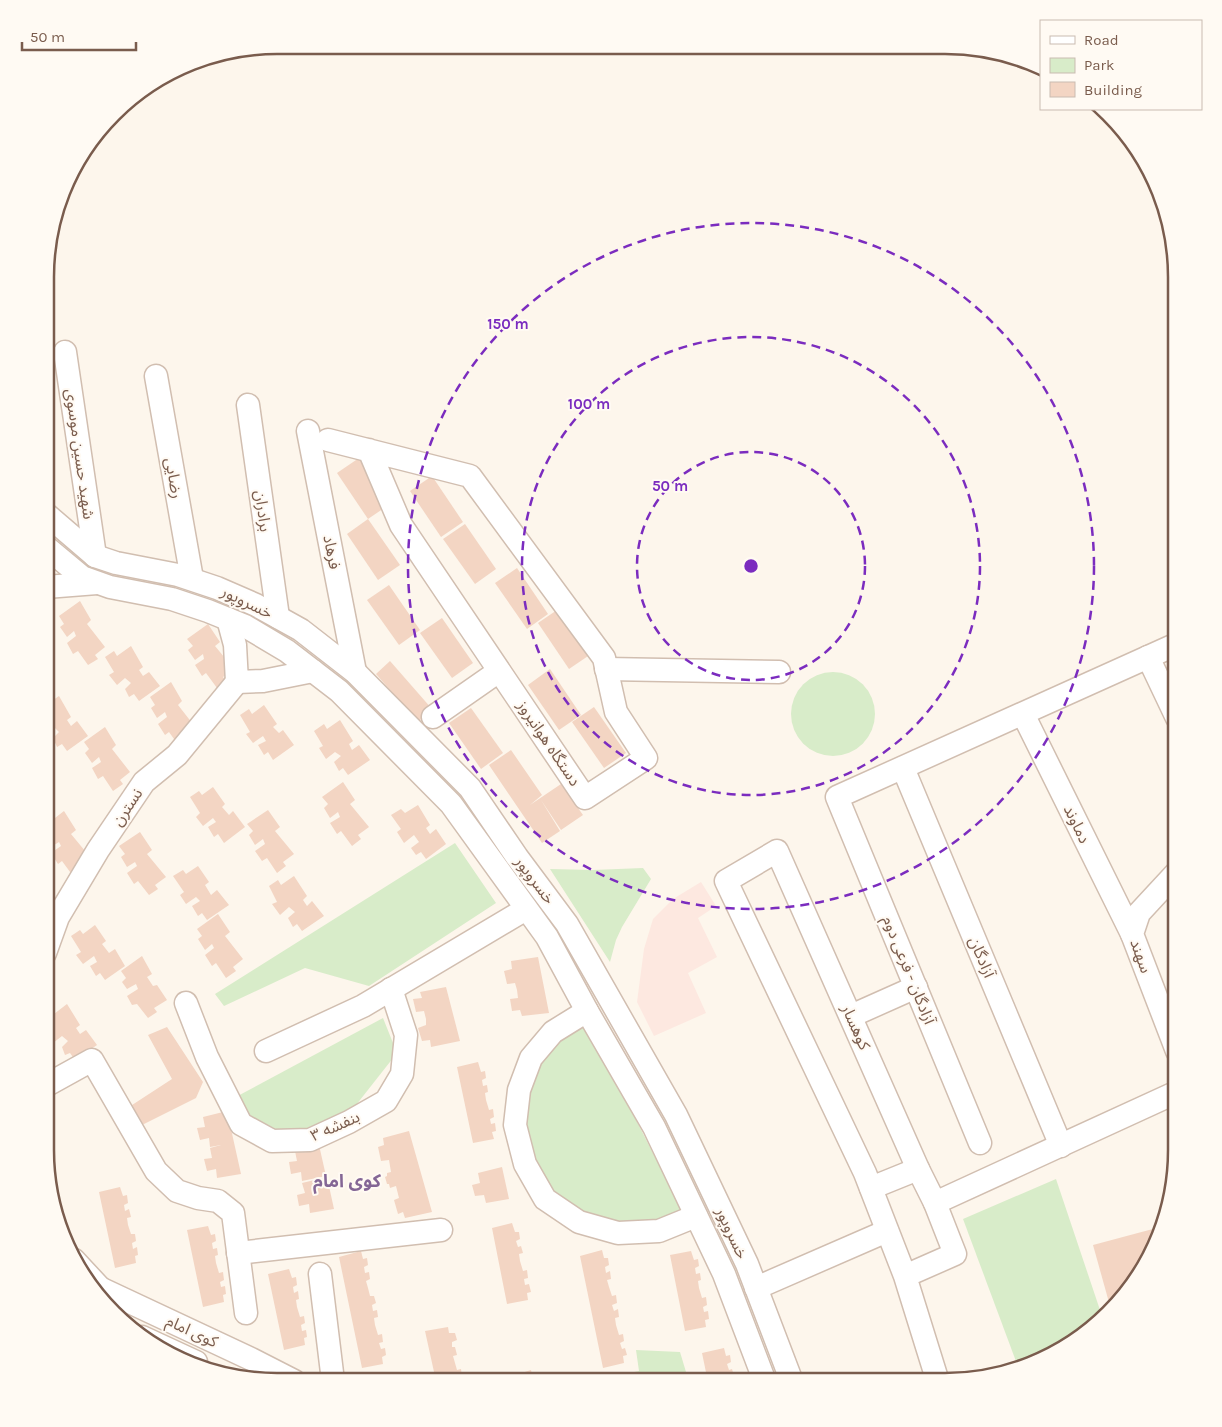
<svg xmlns="http://www.w3.org/2000/svg" width="1222" height="1427" font-family="Karla,'Noto Sans Arabic',sans-serif">
<style>
.commercial{fill:#fde8e0}
.green{fill:#d8ecc9}
.building{fill:#f3d5c3}
.lines{fill:none;stroke-linecap:round;stroke-linejoin:round}
.minor-casing{stroke:#d1beb0;stroke-width:25}
.minor{stroke:#fff;stroke-width:22}
.ring{fill:none;stroke:#7b2cbf;stroke-width:2.5;stroke-dasharray:9 6}
.labels{text-anchor:middle;dominant-baseline:central;stroke-width:4;stroke-linejoin:round;paint-order:stroke}
.street-label{font-size:16px;fill:#7a5c4d;stroke:#fffaf3}
.neighbourhood-label{font-size:18px;font-weight:bold;fill:#846695;stroke:#fffaf3}
.rim{fill:none;stroke:#7a5c4d;stroke-width:2.5}
.centre{fill:#7b2cbf;stroke:#fffaf3;stroke-width:2.5}
.ring-label{font-size:15px;text-anchor:middle;font-weight:bold;fill:#7b2cbf;stroke:#fffaf3;stroke-width:4;stroke-linejoin:round;paint-order:stroke}
</style>
<rect width="100%" height="100%" fill="#fdf6ec"/>
<polygon class="commercial" points="701,882 716,906 698,918 717,957 688,973 706,1013 654,1036 637,1002 644,949 653,919 673,899"/>
<g class="green">
<circle cx="833" cy="714" r="42"/>
<polygon points="455,843 496,903 369,986 305,968 224,1006 215,994"/>
<polygon points="643,868 651,879 622,927 616,940 610,962 550,869 593,870"/>
<polygon points="383,1018 397,1053 349,1114 293,1136 247,1117 232,1099"/>
<polygon points="584,1018 683,1212 648,1223 615,1227 559,1202 541,1174 530,1147 525,1111 528,1073 545,1050"/>
<polygon points="1056,1179 1101,1313 1061,1351 1017,1364 963,1219"/>
<polygon points="636,1350 680,1352 689,1382 590,1381 639,1371"/>
</g>
<g class="building">
<polygon points="359,458 390,504 368,519 337,473"/>
<polygon points="432,476 463,522 441,537 410,491"/>
<polygon points="368,519 400,565 378,580 347,534"/>
<polygon points="465,524 496,569 475,584 443,539"/>
<polygon points="517,568 548,614 527,629 495,583"/>
<polygon points="389,585 420,630 399,645 367,600"/>
<polygon points="80,601 91,620 87,624 105,647 95,655 98,659 88,665 78,651 73,654 67,643 76,636 74,631 67,637 60,627 64,624 59,616"/>
<polygon points="560,608 591,654 569,669 538,623"/>
<polygon points="442,618 473,663 452,678 420,633"/>
<polygon points="208,624 220,642 215,646 234,669 223,677 226,681 217,688 206,673 202,676 195,665 204,659 203,654 195,660 188,650 193,646 187,639"/>
<polygon points="131,646 143,667 139,670 143,676 149,672 160,686 139,701 134,694 129,697 125,689 131,683 125,678 117,685 109,675 114,672 105,657 114,651 117,656"/>
<polygon points="390,661 432,709 418,722 376,674"/>
<polygon points="550,669 581,715 559,730 528,685"/>
<polygon points="171,682 182,701 178,705 196,728 179,746 169,732 165,735 158,724 167,717 165,712 157,718 151,708 155,705 150,697"/>
<polygon points="59,696 71,717 67,720 71,726 77,721 88,736 67,751 62,744 57,747 53,738 59,732 54,727 46,734 46,705"/>
<polygon points="264,705 277,724 273,727 279,733 283,730 294,745 273,760 268,752 264,755 258,745 266,741 263,736 253,743 246,734 250,732 240,715 249,709 252,714"/>
<polygon points="594,707 626,753 604,768 572,722"/>
<polygon points="471,708 503,753 481,769 449,723"/>
<polygon points="340,720 353,741 349,744 352,750 359,745 370,760 348,775 343,768 339,771 334,762 341,756 335,752 326,759 319,748 323,746 314,731 324,724 327,729"/>
<polygon points="105,727 116,745 112,749 130,772 120,780 123,784 113,791 103,776 98,779 92,768 101,762 99,757 92,763 85,753 89,749 84,742"/>
<polygon points="511,750 542,795 530,805 561,784 583,815 561,830 541,800 560,831 542,843 489,765"/>
<polygon points="343,782 355,800 350,804 369,827 358,835 361,839 352,846 341,831 337,834 330,823 340,817 338,812 330,818 324,808 328,804 322,797"/>
<polygon points="213,787 225,804 222,807 229,815 233,811 245,827 224,843 218,834 214,837 208,827 216,822 213,818 203,826 196,817 200,813 190,797 199,791 202,795"/>
<polygon points="418,805 430,825 426,828 430,834 436,829 446,844 426,859 421,852 416,855 411,848 419,842 414,835 404,843 397,832 401,829 391,815 401,809 405,813"/>
<polygon points="268,810 280,827 275,831 294,854 283,862 286,866 277,873 267,858 262,861 255,851 265,844 263,839 255,845 249,835 253,831 247,824"/>
<polygon points="64,811 76,830 71,834 90,857 73,876 62,861 58,864 51,853 61,846 59,842 51,847 46,839 46,836 49,834 46,830 46,825"/>
<polygon points="140,832 152,850 147,854 166,877 155,885 158,889 149,895 138,881 134,884 127,873 137,866 135,862 127,867 121,857 125,854 119,846"/>
<polygon points="198,866 209,882 205,885 211,895 217,890 229,905 207,920 202,913 198,916 192,906 200,901 196,897 186,904 180,895 184,892 173,876 183,870 186,874"/>
<polygon points="294,876 307,896 303,900 307,906 312,901 324,916 302,931 297,924 293,927 288,918 295,912 289,907 280,915 272,904 277,902 269,886 278,880 281,885"/>
<polygon points="218,914 230,932 225,936 243,959 233,967 236,971 226,978 216,963 212,966 205,955 214,948 212,944 205,950 198,939 202,936 197,929"/>
<polygon points="95,925 106,941 102,944 109,953 115,949 125,966 105,980 100,973 96,976 90,966 97,962 94,956 83,964 76,955 81,952 71,936 80,930 83,934"/>
<polygon points="142,956 152,974 147,977 153,986 157,985 167,1000 154,1008 157,1012 148,1018 137,1004 132,1005 127,996 138,989 136,984 127,989 122,982 126,978 121,971"/>
<polygon points="538,957 549,1013 522,1016 520,1010 512,1011 510,999 518,998 517,990 515,983 507,984 504,971 512,969 511,961"/>
<polygon points="446,987 460,1041 431,1047 430,1040 422,1041 418,1028 426,1025 426,1019 424,1011 416,1012 413,999 422,998 420,992"/>
<polygon points="67,1004 80,1025 76,1028 80,1034 86,1030 97,1045 75,1060 70,1053 65,1055 62,1047 68,1041 62,1036 53,1043 45,1033 50,1030 45,1021 45,1012 51,1009 54,1014"/>
<polygon points="167,1027 203,1082 196,1098 142,1125 129,1107 172,1079 148,1035"/>
<polygon points="478,1062 481,1072 485,1071 486,1078 482,1080 483,1086 487,1085 488,1092 485,1093 486,1100 489,1110 493,1109 494,1117 490,1119 491,1124 495,1123 496,1131 492,1132 494,1139 473,1143 457,1067"/>
<polygon points="227,1111 241,1174 217,1178 216,1169 207,1171 204,1159 212,1158 210,1148 221,1145 210,1147 209,1138 200,1140 197,1128 205,1127 203,1117"/>
<polygon points="409,1131 432,1212 405,1218 403,1212 398,1214 394,1200 399,1198 396,1186 390,1188 389,1184 387,1184 385,1177 387,1176 387,1173 391,1172 389,1160 381,1161 378,1147 384,1145 383,1138"/>
<polygon points="319,1145 326,1176 302,1181 301,1172 291,1174 289,1162 297,1161 295,1151"/>
<polygon points="502,1167 509,1199 486,1203 484,1195 475,1196 472,1185 480,1183 478,1173"/>
<polygon points="327,1177 334,1209 310,1213 309,1204 299,1206 297,1195 305,1193 302,1183"/>
<polygon points="120,1187 123,1196 127,1195 128,1203 124,1205 125,1211 129,1209 131,1217 127,1218 128,1225 131,1234 135,1234 136,1241 132,1243 133,1249 137,1247 138,1255 135,1256 136,1263 115,1268 99,1192"/>
<polygon points="512,1223 515,1232 519,1232 520,1239 516,1241 518,1247 521,1246 523,1253 519,1254 520,1261 523,1271 527,1270 528,1278 524,1279 525,1285 529,1284 531,1292 527,1293 528,1300 507,1304 492,1228"/>
<polygon points="208,1226 211,1235 215,1234 216,1241 212,1243 213,1249 217,1248 218,1255 215,1256 216,1263 219,1273 223,1272 224,1280 220,1282 221,1287 225,1286 226,1294 223,1295 224,1302 203,1307 187,1230"/>
<polygon points="1164,1226 1138,1279 1110,1306 1093,1245"/>
<polygon points="602,1250 604,1258 608,1258 609,1265 605,1267 606,1273 610,1271 611,1279 607,1280 609,1287 612,1296 616,1295 617,1303 612,1305 614,1311 618,1309 619,1317 615,1318 616,1325 619,1335 623,1334 624,1341 620,1343 622,1349 625,1348 627,1355 623,1356 624,1363 603,1368 580,1256"/>
<polygon points="361,1251 363,1259 367,1258 368,1265 364,1267 365,1273 369,1272 370,1279 366,1281 368,1288 370,1296 374,1296 376,1303 372,1305 373,1311 377,1310 378,1317 374,1318 375,1325 378,1335 382,1334 383,1342 379,1343 381,1349 385,1348 386,1355 382,1357 383,1364 362,1368 339,1257"/>
<polygon points="691,1251 694,1260 698,1259 699,1266 695,1268 696,1274 700,1273 701,1280 698,1281 699,1288 702,1298 706,1297 707,1305 703,1307 704,1312 708,1311 709,1319 705,1320 706,1327 685,1331 670,1255"/>
<polygon points="289,1269 292,1278 296,1277 297,1285 293,1287 294,1293 298,1291 299,1299 296,1300 297,1307 300,1317 304,1316 305,1323 301,1325 302,1331 306,1330 307,1337 304,1338 305,1345 284,1350 268,1274"/>
<polygon points="448,1327 449,1333 455,1333 457,1340 452,1342 452,1347 455,1347 457,1355 453,1356 457,1370 461,1369 462,1377 459,1377 460,1381 436,1381 425,1331"/>
<polygon points="724,1348 726,1356 730,1355 731,1362 727,1364 729,1370 732,1369 734,1376 730,1377 730,1382 708,1382 702,1353"/>
<polygon points="531,1370 533,1379 537,1378 537,1381 510,1381 509,1377"/>
</g>
<g class="lines">
<defs>
<g id="minor">
<polyline points="65,352 95,556"/>
<polyline points="156,376 192,579"/>
<polyline points="248,405 278,617"/>
<polyline points="308,431 355,672"/>
<polyline points="328,440 470,476 604,658 616,712 646,758 585,798 401,525 369,450"/>
<polyline points="46,514 95,556 116,563 178,575 217,588 256,605 301,630 355,672 470,788 517,857 567,924 676,1115 747,1264 792,1382"/>
<polyline points="46,547 82,577 110,587 172,599 208,611 245,626 287,651 339,691 451,804 547,937 587,1011 654,1127 724,1274 765,1382"/>
<polyline points="46,587 97,583"/>
<polyline points="228,619 235,645 237,682 263,681 313,671"/>
<polyline points="1148,657 1177,718"/>
<polyline points="606,669 779,672"/>
<polyline points="1023,714 1132,934"/>
<polyline points="433,717 499,671"/>
<polyline points="903,768 1061,1146"/>
<polyline points="45,953 58,917 98,850 144,782 177,755 237,682"/>
<polyline points="186,1003 207,1057 241,1124 272,1141 310,1140 349,1122 386,1101 402,1074 406,1035 391,989"/>
<polyline points="587,1011 553,1032 531,1058 519,1090 515,1125 525,1164 545,1199 579,1222 618,1233 659,1231 696,1216"/>
<polyline points="851,1016 916,987"/>
<polyline points="266,1051 363,1006 526,909"/>
<polyline points="1177,1051 1132,934 1139,913 1177,872"/>
<polyline points="45,1086 92,1060 156,1171 177,1191 198,1198 218,1201 233,1213 246,1313"/>
<polyline points="980,1143 837,797 1177,644"/>
<polyline points="871,1188 918,1169"/>
<polyline points="935,1203 1177,1092"/>
<polyline points="238,1253 441,1230"/>
<polyline points="74,1260 101,1289"/>
<polyline points="320,1274 333,1381"/>
<polyline points="905,1276 955,1254 935,1203 918,1169 777,851 726,881 865,1173 905,1276 938,1382"/>
<polyline points="89,1283 251,1359 294,1381"/>
<polyline points="756,1288 887,1231"/>
<polyline points="142,1337 196,1362"/>
</g>
</defs>
<use href="#minor" class="minor-casing"/>
<use href="#minor" class="minor"/>
</g>
<g class="ring">
<circle cx="751" cy="566" r="114"/>
<circle cx="751" cy="566" r="229"/>
<circle cx="751" cy="566" r="343"/>
</g>
<g class="labels">
<g class="street-label">
<text transform="translate(80 454) rotate(82)">شهید حسین موسوی</text>
<text transform="translate(174 478) rotate(80)">رضایی</text>
<text transform="translate(263 511) rotate(82)">برادران</text>
<text transform="translate(332 552) rotate(79)">فرهاد</text>
<text transform="translate(247 602) rotate(26)">خسروپور</text>
<text transform="translate(549 743) rotate(56)">دستگاه هوانیروز</text>
<text transform="translate(127 807) rotate(-56)">نسترن</text>
<text transform="translate(1077 824) rotate(64)">دماوند</text>
<text transform="translate(535 880) rotate(53)">خسروپور</text>
<text transform="translate(1141 956) rotate(70)">سهند</text>
<text transform="translate(982 957) rotate(67)">آزادگان</text>
<text transform="translate(909 970) rotate(68)">آزادگان - فرعی دوم</text>
<text transform="translate(856 1027) rotate(66)">کوهسار</text>
<text transform="translate(335 1126) rotate(-24)">بنفشه ۳</text>
<text transform="translate(732 1233) rotate(65)">خسروپور</text>
<text transform="translate(192 1331) rotate(25)">کوی امام</text>
</g>
<g class="neighbourhood-label">
<text x="347" y="1181">کوی امام</text>
</g>
</g>
<path d="M0 0H1222V1427H0ZM277 54H945A223 223 0 0 1 1168 277V1150A223 223 0 0 1 945 1373H277A223 223 0 0 1 54 1150V277A223 223 0 0 1 277 54Z" fill="#fffaf3" fill-rule="evenodd"/>
<path class="rim" d="M277 54H945A223 223 0 0 1 1168 277V1150A223 223 0 0 1 945 1373H277A223 223 0 0 1 54 1150V277A223 223 0 0 1 277 54Z"/>
<circle cx="751" cy="566" r="8" class="centre"/>
<g class="ring-label">
<text x="508" y="329">150 m</text>
<text x="589" y="409">100 m</text>
<text x="670" y="491">50 m</text>
</g>
<rect x="1040" y="20" width="162" height="90" fill="#fffaf3" stroke="#cabbb1"/>
<rect x="1050" y="36" width="25" height="8" fill="#ffffff" stroke="#cabbb1"/>
<text x="1084" y="45" font-size="15" fill="#7a5c4d">Road</text>
<rect x="1050" y="58" width="25" height="15" fill="#d8ecc9" stroke="#cabbb1"/>
<text x="1084" y="70" font-size="15" fill="#7a5c4d">Park</text>
<rect x="1050" y="82" width="25" height="15" fill="#f3d5c3" stroke="#cabbb1"/>
<text x="1084" y="95" font-size="15" fill="#7a5c4d">Building</text>
<path d="M22 42v8h114v-8" fill="none" stroke="#7a5c4d" stroke-width="2.5"/>
<text x="30" y="42" font-size="15" fill="#7a5c4d" stroke="#fffaf3" stroke-width="4" paint-order="stroke">50 m</text>
</svg>
